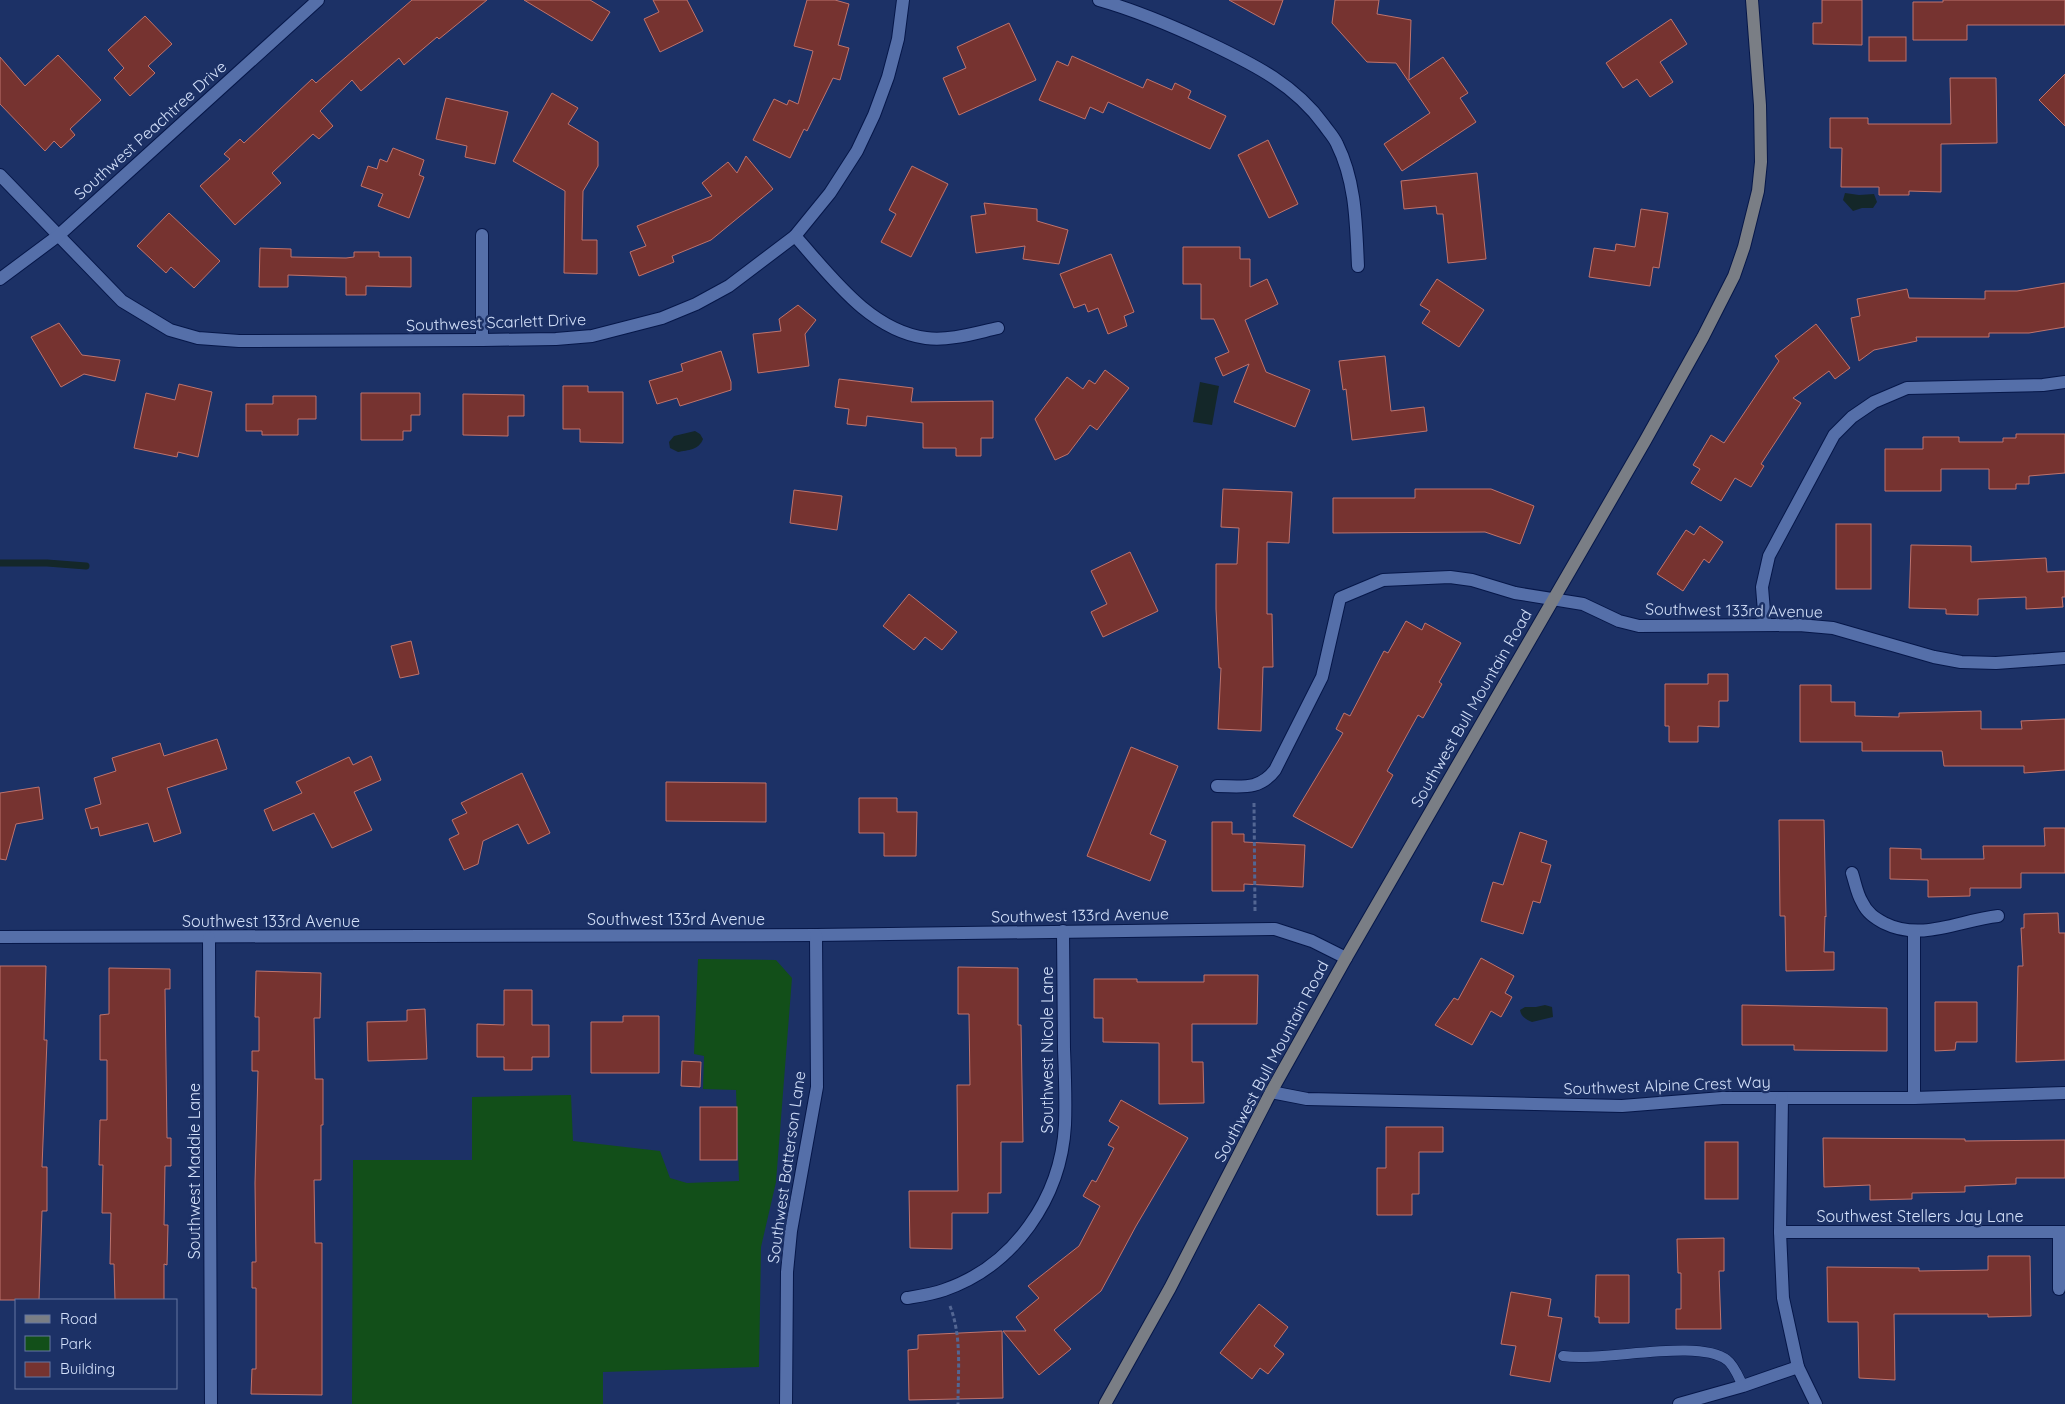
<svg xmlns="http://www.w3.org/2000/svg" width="2065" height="1404" font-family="Quicksand,sans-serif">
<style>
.green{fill:#124f19}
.water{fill:#142729}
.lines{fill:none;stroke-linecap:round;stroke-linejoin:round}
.stream{stroke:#142729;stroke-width:7}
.building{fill:#763330;stroke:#be736d}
.service-casing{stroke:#061749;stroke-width:11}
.minor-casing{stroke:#061749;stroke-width:14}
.secondary-casing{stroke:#061749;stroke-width:14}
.path{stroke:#536693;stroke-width:3;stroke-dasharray:4 2.5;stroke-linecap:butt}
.service{stroke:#556fa9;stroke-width:10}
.minor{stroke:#556fa9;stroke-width:12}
.secondary{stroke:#7a7e85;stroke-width:12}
.labels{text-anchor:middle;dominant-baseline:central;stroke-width:5;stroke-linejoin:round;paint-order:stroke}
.street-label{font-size:16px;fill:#d3e0fa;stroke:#1c3166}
</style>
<rect width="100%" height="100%" fill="#1c3166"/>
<polygon class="green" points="698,959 776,960 792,978 776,1182 761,1247 759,1367 603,1372 603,1404 352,1404 353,1160 472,1160 472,1097 571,1095 573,1141 660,1151 670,1178 687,1183 739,1181 736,1090 703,1089 704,1056 694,1054"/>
<g class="water">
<polygon points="1845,193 1859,195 1874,194 1877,202 1873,208 1862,208 1853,211 1843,200"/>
<polygon points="1200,382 1219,386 1212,425 1193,422"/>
<path d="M695,431L700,434L703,439C699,450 688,450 678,452L670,448L669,442L674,436Z"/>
<path d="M1545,1005L1552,1007L1553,1017L1532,1022C1526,1019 1521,1017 1520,1010L1525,1007H1536Z"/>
</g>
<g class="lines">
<polyline class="stream" points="0,563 47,563 86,566"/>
</g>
<g class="building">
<polygon points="412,0 487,0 439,39 437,37 404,65 399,58 361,91 352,80 320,111 333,126 319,139 313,134 272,173 281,183 235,225 200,186 230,159 224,154 240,139 244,143 312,79 316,83"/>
<polygon points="524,0 590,0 610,12 592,41"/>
<polygon points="653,0 687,0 703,31 660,52 644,19 659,12"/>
<polygon points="807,0 835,0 849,4 838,45 849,48 840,80 833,78 807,131 804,129 790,158 753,140 774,99 787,105 789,100 798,104 813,51 794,46"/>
<polygon points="1229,0 1283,0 1274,25"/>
<polygon points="1335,0 1379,0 1377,14 1411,20 1409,80 1443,57 1468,93 1460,98 1476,122 1402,171 1384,144 1430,113 1396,63 1367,62 1332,23"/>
<polygon points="1822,0 1862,0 1862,45 1813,44 1813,23 1822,23"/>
<polygon points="1943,0 2065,0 2065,25 1967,25 1967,40 1913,40 1913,2 1943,2"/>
<polygon points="145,16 172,44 148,66 155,73 130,96 114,78 124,68 108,50"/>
<polygon points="1671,19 1687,44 1660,62 1673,82 1650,97 1637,79 1623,88 1606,63"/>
<polygon points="1009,23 1036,80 959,115 943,78 966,68 957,47"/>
<rect x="1869" y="37" width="37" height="24"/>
<polygon points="58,55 101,100 70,129 75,135 61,148 54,141 45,151 0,104 0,57 25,86"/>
<polygon points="1072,56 1143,88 1147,79 1172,90 1175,83 1191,91 1188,98 1226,116 1210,149 1108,102 1103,113 1090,107 1085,119 1039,100 1057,61 1068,66"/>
<polygon points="2065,74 2065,126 2039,100"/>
<polygon points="1950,78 1996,78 1997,143 1941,144 1941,192 1909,191 1909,195 1879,195 1879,187 1841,187 1842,148 1830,148 1830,118 1868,118 1868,124 1951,124"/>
<polygon points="552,93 578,108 568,124 598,142 598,166 583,191 582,240 597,240 597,274 564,273 565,191 513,161"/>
<polygon points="446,98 508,112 495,164 465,157 467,146 436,139"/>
<polygon points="1268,140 1298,204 1269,218 1238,155"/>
<polygon points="393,148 424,160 419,175 424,177 409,218 378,206 383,194 361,186 368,166 377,169 380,159 387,162"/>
<polygon points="746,156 773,189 711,240 672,256 674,262 639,276 630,252 646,246 637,226 712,196 702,183 728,162 737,173"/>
<polygon points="912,166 948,184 911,257 881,242 896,214 889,210"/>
<polygon points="1477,173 1486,259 1448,263 1443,214 1437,214 1436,206 1404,209 1401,181"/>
<polygon points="984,203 1037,209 1037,221 1068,230 1059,264 1023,259 1025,246 976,253 971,216 986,214"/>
<polygon points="1641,209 1668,213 1659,268 1653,267 1650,286 1589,277 1594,248 1615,251 1616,244 1635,247"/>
<polygon points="169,213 220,261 194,288 171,267 166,273 137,246"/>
<polygon points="1183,247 1240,247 1240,259 1250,259 1250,287 1267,279 1278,304 1245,320 1266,372 1310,390 1295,427 1234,402 1249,364 1223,376 1215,358 1229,352 1214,319 1201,319 1201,284 1183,284"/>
<polygon points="260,248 291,249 291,257 346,258 354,257 354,252 379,252 379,257 411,257 411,287 366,286 366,295 346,295 346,277 288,275 288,287 259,287"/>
<polygon points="1111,254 1134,312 1124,316 1127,326 1108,334 1098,308 1088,312 1085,304 1074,308 1060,274"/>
<polygon points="1437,279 1484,310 1459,347 1422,323 1430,311 1420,305"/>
<polygon points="2065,283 2065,327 2029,333 1989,333 1989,337 1916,337 1917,341 1874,350 1859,361 1851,318 1860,316 1857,299 1907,289 1909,298 1985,299 1985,291 2017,291"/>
<polygon points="798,305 816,320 805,334 809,366 758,373 753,334 781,331 779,319"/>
<polygon points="59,323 82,355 120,360 115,381 84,374 61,387 31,337"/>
<polygon points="1816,324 1850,368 1835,379 1829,371 1793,398 1801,403 1761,464 1764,466 1751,487 1735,478 1721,501 1691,483 1700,469 1693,465 1711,435 1724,443 1779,361 1775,356"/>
<polygon points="721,351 731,382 731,390 680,406 677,398 657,404 649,381 683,371 681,364"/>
<polygon points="1385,356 1391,411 1424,407 1427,431 1352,440 1346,389 1343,390 1339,361"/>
<polygon points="1105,370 1129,388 1097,430 1090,425 1068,454 1055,460 1035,419 1067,377 1083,389 1089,380 1095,384"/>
<polygon points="839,379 913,388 911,402 993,401 993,438 981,438 981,456 956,456 956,448 923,448 923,423 867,416 866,426 847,424 849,409 835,407"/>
<polygon points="179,384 212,392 198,457 178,452 177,457 134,448 146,393 175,400"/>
<polygon points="563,386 588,386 588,392 623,392 623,443 580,442 580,429 563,429"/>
<polygon points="361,393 420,393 420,415 411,415 411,431 403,431 403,440 361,440"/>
<polygon points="463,394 524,395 524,416 508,416 508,436 463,435"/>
<polygon points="273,396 316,396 316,419 298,419 298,435 262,435 262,431 246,431 246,404 273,404"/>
<polygon points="2016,434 2065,434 2065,473 2029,476 2029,484 2016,484 2016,489 1989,489 1989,469 1941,469 1941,491 1885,491 1885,449 1923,449 1923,437 1959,437 1959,442 2003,442 2003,438 2016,438"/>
<polygon points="1223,489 1292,492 1289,543 1267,542 1267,614 1272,614 1273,667 1263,667 1261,731 1218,729 1221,668 1219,668 1216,609 1216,564 1237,564 1239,528 1221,527"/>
<polygon points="1415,489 1491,489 1534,506 1520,544 1485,532 1333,533 1333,498 1415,498"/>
<polygon points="794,490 842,496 837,530 790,523"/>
<rect x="1836" y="524" width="35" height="65"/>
<polygon points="1700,526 1723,542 1709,563 1704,559 1683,591 1657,574 1686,530 1694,535"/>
<polygon points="1911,545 1971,546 1971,562 2046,558 2047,572 2065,571 2065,597 2062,597 2063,607 2026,609 2026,597 1978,599 1978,615 1946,614 1946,609 1909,608"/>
<polygon points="1130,552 1158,611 1103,637 1091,612 1107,604 1091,571"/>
<polygon points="909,594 957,632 942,650 925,637 914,650 883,626"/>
<polygon points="1406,621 1422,630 1425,623 1461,643 1439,682 1442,684 1423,718 1418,715 1387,771 1393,775 1352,848 1293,816 1343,733 1336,729 1344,713 1350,716 1384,651 1388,653"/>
<polygon points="411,641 419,674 400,678 391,646"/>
<polygon points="1708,674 1728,674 1728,701 1719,701 1719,727 1698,726 1698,742 1669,742 1669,726 1665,726 1665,684 1708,684"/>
<polygon points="1800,685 1831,685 1831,702 1855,702 1855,716 1899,717 1899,713 1981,711 1981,729 2022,729 2021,721 2065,719 2065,770 2024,773 2024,766 1944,766 1942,751 1862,751 1862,742 1800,742"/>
<polygon points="217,739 227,769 167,788 181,833 154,842 148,823 100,836 98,827 91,829 85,809 101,804 94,778 116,771 112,758 160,743 164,756"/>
<polygon points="1131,747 1178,766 1150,834 1166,841 1150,881 1087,856"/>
<polygon points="371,756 381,780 354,792 372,830 332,848 314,813 273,831 264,810 302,793 296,782 349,757 353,765"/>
<polygon points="522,773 550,833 528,844 518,824 483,841 478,864 464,870 449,839 459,834 452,820 467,813 461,803"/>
<polygon points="666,782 766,783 766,822 666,821"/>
<polygon points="39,787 43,819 16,824 6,860 0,859 0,793"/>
<polygon points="859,798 897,798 897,812 917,812 916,856 884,856 884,833 859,833"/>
<polygon points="1779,820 1824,820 1826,917 1825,916 1824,952 1834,952 1834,970 1786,971 1785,916 1780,916"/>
<polygon points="1212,822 1232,822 1232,834 1244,834 1244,842 1305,845 1303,887 1244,884 1244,891 1212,891"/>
<polygon points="2044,828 2065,828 2065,873 2021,873 2021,888 1970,888 1970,896 1928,897 1928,880 1890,879 1890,848 1921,849 1921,859 1984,859 1983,846 2045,846"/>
<polygon points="1520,832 1547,841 1541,862 1551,865 1540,903 1533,901 1523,934 1481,921 1493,882 1503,885"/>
<polygon points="2058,913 2059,933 2065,933 2065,1060 2016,1062 2018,966 2023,966 2021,928 2024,928 2024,914"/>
<polygon points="1481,958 1514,976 1505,993 1512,997 1501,1017 1491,1011 1472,1045 1435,1025 1454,998 1458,1000"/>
<polygon points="0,966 46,966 44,1040 47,1040 42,1167 47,1167 47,1211 42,1211 39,1300 0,1300"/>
<polygon points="958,967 1018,968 1018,1025 1021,1025 1023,1142 1001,1142 1001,1193 988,1193 988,1213 952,1213 952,1249 910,1248 909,1191 958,1191 957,1085 970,1085 969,1014 958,1014"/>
<polygon points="109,968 170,969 170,989 165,989 167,1138 171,1138 171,1166 165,1166 164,1225 168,1225 167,1265 164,1264 164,1300 115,1300 114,1264 110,1264 111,1213 102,1213 103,1165 99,1165 100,1120 107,1120 107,1060 100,1060 100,1015 109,1014"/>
<polygon points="256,971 321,973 320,1018 314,1018 315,1079 323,1079 323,1125 321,1125 321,1180 314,1180 315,1243 322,1243 322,1395 251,1394 252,1369 256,1369 256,1288 252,1288 252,1262 256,1262 255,1183 258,1071 252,1071 252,1051 259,1051 259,1017 255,1017"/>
<polygon points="1204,975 1258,975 1257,1024 1192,1024 1192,1062 1203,1062 1204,1103 1159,1104 1159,1043 1103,1042 1103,1018 1094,1018 1094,979 1137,979 1137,982 1204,982"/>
<polygon points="504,990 532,990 532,1025 549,1025 549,1057 532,1057 532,1070 504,1070 504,1057 477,1057 477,1024 504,1025"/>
<polygon points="1935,1002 1977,1002 1977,1042 1956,1042 1955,1050 1935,1051"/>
<polygon points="1742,1005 1887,1008 1887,1051 1794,1050 1794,1045 1742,1045"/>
<polygon points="425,1009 427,1059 368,1061 367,1022 407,1021 407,1010"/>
<polygon points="623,1016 659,1016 659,1073 591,1073 591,1022 623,1022"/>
<polygon points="682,1061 701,1062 700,1087 681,1086"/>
<polygon points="1121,1100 1188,1138 1136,1226 1101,1291 1054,1330 1071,1349 1039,1375 1003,1331 1026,1331 1016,1317 1039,1298 1028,1286 1079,1246 1100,1206 1083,1196 1092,1180 1096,1182 1114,1148 1108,1145 1119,1127 1109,1121"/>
<rect x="700" y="1107" width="37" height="53"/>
<polygon points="1386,1127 1443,1127 1443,1152 1419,1152 1419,1194 1412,1194 1412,1215 1377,1215 1377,1168 1386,1168"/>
<polygon points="1823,1138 1965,1139 1965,1141 2065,1140 2065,1178 2016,1178 2016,1184 1965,1186 1965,1192 1912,1193 1912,1199 1870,1200 1870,1185 1824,1187"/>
<rect x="1705" y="1142" width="33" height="57"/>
<polygon points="1724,1238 1724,1271 1719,1271 1721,1329 1676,1329 1676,1309 1681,1309 1681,1273 1678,1273 1677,1239"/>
<polygon points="1988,1256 2030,1256 2031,1316 1988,1317 1988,1314 1894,1314 1895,1380 1859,1378 1858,1322 1828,1322 1827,1267 1919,1268 1919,1271 1988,1270"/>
<polygon points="1596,1275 1629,1275 1629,1323 1599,1323 1599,1317 1595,1317"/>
<polygon points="1511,1292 1551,1299 1548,1316 1562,1318 1550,1382 1510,1375 1516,1346 1501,1344"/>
<polygon points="1259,1304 1288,1327 1274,1346 1284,1354 1268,1374 1260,1368 1252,1379 1220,1353"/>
<polygon points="1002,1331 1003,1398 909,1400 908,1350 918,1349 918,1335"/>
</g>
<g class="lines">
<defs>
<path id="service" d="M1563,1356C1604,1362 1698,1338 1727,1360C1734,1365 1739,1378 1743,1386"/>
<g id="minor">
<path d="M1099,0C1138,11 1175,27 1211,44C1255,65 1295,85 1324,125C1328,131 1334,137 1337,144C1356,182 1356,224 1358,266"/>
<polyline points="0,175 122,301 170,330 198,338 239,341 482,340 556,339 592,336 662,318 696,304 729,286 795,236 830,193 857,151 874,115 888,77 898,39 903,0"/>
<polyline points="482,235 482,340"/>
<path d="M795,236C831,276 869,330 926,338C950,341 975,333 998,328"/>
<polyline points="0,279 59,235 318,0"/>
<polyline points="1765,624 1762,587 1769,556 1834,435 1852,417 1874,402 1907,388 2043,385 2065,382"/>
<path d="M1217,786C1241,786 1259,791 1275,770L1322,677L1340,598L1383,580L1450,577L1472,580L1515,593L1583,604L1619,621L1639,626L1799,625L1833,628L1934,657L1961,662L1996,663L2065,658"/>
<path d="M1852,873C1855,882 1857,894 1862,902C1867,913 1875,918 1884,923C1922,942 1960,920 1998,916"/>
<polyline points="1914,932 1914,1098"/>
<polyline points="0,937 816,935 1275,929 1312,941 1346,958"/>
<polyline points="209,938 211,1404"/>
<polyline points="1271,1092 1307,1099 1622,1106 1722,1098 1914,1098 2065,1093"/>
<polyline points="1782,1098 1780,1232 1783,1298 1798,1367 1816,1404"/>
<polyline points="1780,1232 2065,1232"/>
<polyline points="2059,1289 2059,1232"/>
<path d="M907,1298C919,1296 933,1294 944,1290C1014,1266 1061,1198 1065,1125C1066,1100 1065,1074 1064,1049C1064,1010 1063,970 1063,931"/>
<polyline points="786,1404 787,1272 791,1231 817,1087 816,935"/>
<polyline points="1679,1404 1743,1386 1798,1367"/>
</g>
<polyline id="secondary" points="1105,1404 1170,1288 1271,1092 1346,958 1645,441 1703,337 1734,276 1744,247 1758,191 1761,162 1760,105 1752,0"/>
</defs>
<use href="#service" class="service-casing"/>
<use href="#minor" class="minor-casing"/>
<use href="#secondary" class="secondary-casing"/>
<g class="path">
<polyline points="1254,803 1255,911"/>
<path d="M950,1306C962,1337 958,1371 958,1404"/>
</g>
<use href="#service" class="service"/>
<use href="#minor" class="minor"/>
<use href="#secondary" class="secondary"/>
</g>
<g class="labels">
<g class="street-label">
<text transform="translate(150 130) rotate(-42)">Southwest Peachtree Drive</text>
<text transform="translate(496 322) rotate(-2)">Southwest Scarlett Drive</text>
<text transform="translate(1734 610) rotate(1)">Southwest 133rd Avenue</text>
<text transform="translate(1471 708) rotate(-60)">Southwest Bull Mountain Road</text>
<text transform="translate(1080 915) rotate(-1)">Southwest 133rd Avenue</text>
<text x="676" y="919">Southwest 133rd Avenue</text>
<text x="271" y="921">Southwest 133rd Avenue</text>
<text transform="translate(1047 1050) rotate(-90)">Southwest Nicole Lane</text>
<text transform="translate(1271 1061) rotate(-62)">Southwest Bull Mountain Road</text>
<text transform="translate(1667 1085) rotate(-2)">Southwest Alpine Crest Way</text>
<text transform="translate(786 1167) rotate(-82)">Southwest Batterson Lane</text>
<text transform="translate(194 1171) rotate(-90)">Southwest Maddie Lane</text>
<text x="1920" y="1216">Southwest Stellers Jay Lane</text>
</g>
</g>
<rect x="15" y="1299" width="162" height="90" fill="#1c3166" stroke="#6577a1"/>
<rect x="25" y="1315" width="25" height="8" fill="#7a7e85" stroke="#6577a1"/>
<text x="60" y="1324" font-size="15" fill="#d3e0fa">Road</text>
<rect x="25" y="1336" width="25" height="15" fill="#124f19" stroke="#6577a1"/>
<text x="60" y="1349" font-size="15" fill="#d3e0fa">Park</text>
<rect x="25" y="1362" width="25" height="15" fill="#763330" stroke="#6577a1"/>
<text x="60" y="1374" font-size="15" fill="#d3e0fa">Building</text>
</svg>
